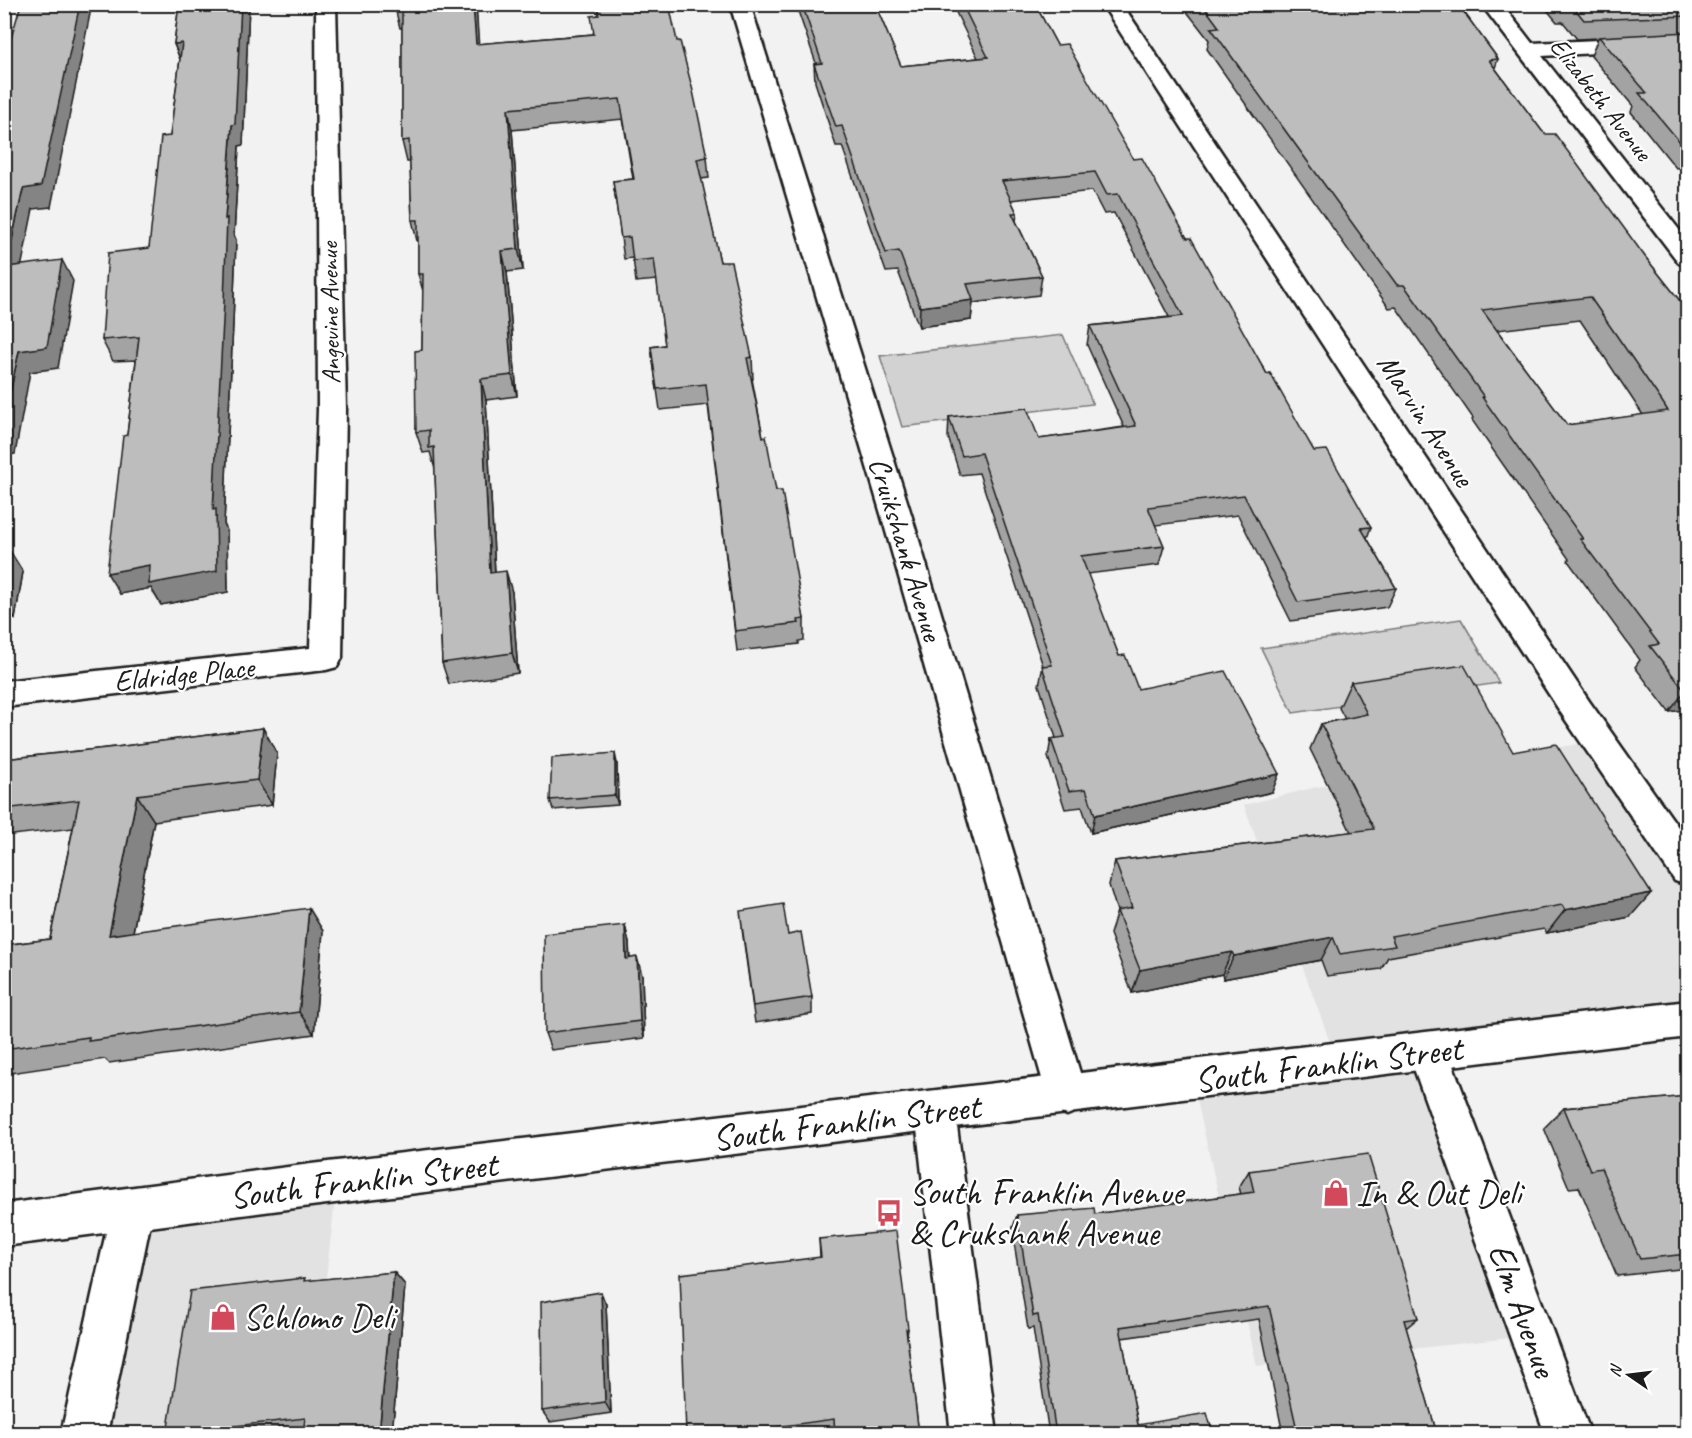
<svg xmlns="http://www.w3.org/2000/svg" width="1692" height="1438" font-family="Caveat,sans-serif">
<style>
.built{fill:#e2e2e2}
.green{fill:#d2d2d2;stroke:#777;stroke-width:1.5}
.lines{fill:none;stroke-linecap:round;stroke-linejoin:round}
.minor-casing{stroke:#1c1c1c;stroke-width:5}
.tertiary-casing{stroke:#1c1c1c;stroke-width:5}
.secondary-casing{stroke:#1c1c1c;stroke-width:5}
.minor{fill:#fff;fill-rule:evenodd}
.tertiary{fill:#fff;fill-rule:evenodd}
.secondary{fill:#fff;fill-rule:evenodd}
.wall{fill:#a3a3a3;stroke:#1c1c1c;stroke-width:1.5;fill-rule:evenodd}
.shaded-wall{fill:#848484;stroke:#1c1c1c;stroke-width:1.5}
.building{fill:#bdbdbd;stroke:#1c1c1c;stroke-width:1.5;fill-rule:evenodd}
.labels{text-anchor:middle;dominant-baseline:central;stroke-width:4.5;stroke-linejoin:round;paint-order:stroke}
.far-street-label{font-size:26px;fill:#1c1c1c;stroke:#fff}
.street-label{font-size:30px;fill:#1c1c1c;stroke:#fff}
.near-street-label{font-size:36px;fill:#1c1c1c;stroke:#fff}
.near-poi-label{font-size:36px;fill:#1c1c1c;stroke:#fff;text-anchor:start}
</style>
<rect width="100%" height="100%" fill="#f2f2f2"/>
<filter id="ink" filterUnits="userSpaceOnUse"><feTurbulence type="fractalNoise" baseFrequency=".0167" numOctaves="2"/><feDisplacementMap in="SourceGraphic" scale="12" xChannelSelector="R" yChannelSelector="G"/><feConvolveMatrix kernelMatrix="1 2 1 2 8 2 1 2 1" color-interpolation-filters="sRGB"/></filter>
<g filter="url(#ink)">
<g class="built">
<polygon points="1603,740 1687,874 1687,1009 1432,1044 1537,1335 1257,1366 1192,1078 1336,1059 1244,805 1317,787"/>
<polygon points="337,1184 308,1433 69,1434 118,1206"/>
</g>
<g class="green">
<polygon points="1063,335 1093,404 902,427 880,356"/>
<polygon points="1461,619 1499,683 1293,713 1261,648"/>
</g>
<g class="lines">
<defs>
<g id="minor">
<polygon points="316,4 336,4 346,409 342,658 337,667 326,670 4,707 4,681 310,648 318,409"/>
<polygon points="1102,4 1122,4 1589,701 1688,841 1688,885 1675,881 1565,719"/>
<polygon points="1481,4 1502,4 1532,43 1688,36 1688,48 1542,56 1688,241 1688,265 1679,263"/>
<polygon points="1428,1034 1442,1039 1448,1052 1591,1434 1545,1434 1408,1052 1414,1039"/>
<polygon points="935,1092 949,1097 955,1111 997,1434 951,1434 915,1111 921,1097"/>
<polygon points="132,1189 147,1195 153,1210 107,1434 61,1434 111,1210 117,1195"/>
</g>
<polygon id="tertiary" points="730,4 750,4 911,514 1087,1096 1081,1109 1067,1115 1053,1109 1047,1096 881,514"/>
<polygon id="secondary" points="1688,1001 1688,1037 311,1206 4,1246 4,1204 311,1164"/>
</defs>
<use href="#minor" class="minor-casing"/>
<use href="#tertiary" class="tertiary-casing"/>
<use href="#secondary" class="secondary-casing"/>
<use href="#minor" class="minor"/>
<use href="#tertiary" class="tertiary"/>
<use href="#secondary" class="secondary"/>
</g>
<g class="wall">
<polygon points="179,4 249,4 243,145 239,146 234,235 236,240 233,323 224,524 227,531 228,592 161,605 151,588 120,594 127,435 136,360 113,361 102,340 149,248 170,136 180,59 174,44"/>
<polygon points="395,4 476,4 478,44 593,34 598,15 677,41 707,157 709,178 701,179 720,262 752,357 753,379 752,379 763,437 776,491 804,619 804,640 799,641 799,644 737,651 708,405 660,410 651,347 665,345 657,280 636,282 633,258 624,259 613,181 633,179 623,119 512,130 523,270 507,272 517,396 486,400 495,573 512,592 518,673 449,684 442,663 435,469 430,452 423,453 416,432 422,350 423,291 418,274 418,241 417,241 412,220 410,162 407,162 402,141 402,28 400,28 395,8"/>
<polygon points="797,4 875,4 901,66 978,58 952,4 1035,4 1057,45 1187,238 1267,374 1314,451 1371,527 1367,538 1396,588 1387,607 1291,621 1238,515 1155,525 1164,546 1159,565 1087,574 1119,656 1138,689 1272,792 1091,833 1082,807 1065,809 1048,757 1051,739 1056,738 1039,685 1043,666 979,473 960,475 948,437 949,417 1039,439 1124,427 1087,345 1090,326 1169,317 1114,213 1104,214 1092,191 1011,200 1017,213 1016,221 1042,276 1039,295 973,303 971,320 919,327 898,271 886,272 842,146 836,146 815,82 814,64 816,63 797,8"/>
<path d="M1181,4H1458L1498,59L1495,68L1542,131L1646,258L1688,311V709L1669,712L1635,667L1640,660L1568,561L1569,559L1472,420L1473,418L1396,307L1389,308L1207,49L1209,40ZM1580,320L1643,415L1567,425L1497,330Z"/>
<polygon points="1542,4 1688,4 1688,167 1676,168 1631,112 1633,106 1591,56 1598,38 1577,39 1563,22 1557,22"/>
<polygon points="4,552 23,572 15,619 4,620"/>
<polygon points="1351,682 1513,752 1630,917 1547,933 1544,929 1388,957 1381,969 1327,976 1321,960 1223,979 1222,974 1132,993 1110,934 1117,911 1109,885 1115,861 1351,832 1310,749 1321,724 1345,719 1339,708"/>
<polygon points="263,728 277,754 272,805 154,821 133,932 323,931 314,1034 109,1063 105,1059 4,1074 4,945 50,939 73,828 4,836 4,759 116,747"/>
<polygon points="617,763 618,805 553,810 550,800"/>
<polygon points="625,925 629,943 630,958 642,975 644,1038 551,1050 545,1033"/>
<polygon points="742,929 812,997 812,1014 755,1023"/>
<polygon points="1688,1096 1688,1268 1617,1276 1579,1187 1569,1188 1544,1128 1564,1108"/>
<polygon points="1249,1171 1418,1318 1406,1328 1437,1434 1283,1434 1259,1319 1122,1338 1138,1425 1213,1434 1049,1434 1033,1328 1028,1329 1012,1230 1017,1215 1095,1214 1241,1194 1239,1187"/>
<polygon points="819,1239 908,1329 907,1337 919,1434 834,1434 834,1429 802,1434 686,1434 820,1257"/>
<polygon points="394,1272 405,1285 392,1434 303,1434 304,1430 271,1434 167,1434 307,1281"/>
<polygon points="606,1305 611,1413 550,1422 542,1411"/>
</g>
<g class="shaded-wall">
<polygon points="80,4 92,4 51,207 33,209 17,288 6,267 23,189"/>
<polygon points="241,4 249,4 243,145 239,146 234,235 236,240 233,323 224,524 227,531 228,592 161,605 151,588 120,594 107,573 213,510 225,219"/>
<polygon points="473,4 476,4 480,64 476,44"/>
<polygon points="182,43 182,64 174,44"/>
<polygon points="508,109 512,130 523,270 518,249"/>
<polygon points="502,251 507,272 517,396 512,375"/>
<polygon points="62,260 73,281 58,368 30,372 15,454 8,455 4,473 4,421 19,351"/>
<polygon points="973,300 971,320 919,327 920,307"/>
<polygon points="481,379 486,400 496,594 490,573"/>
<polygon points="10,551 23,572 15,619 4,603 4,580"/>
<polygon points="506,571 512,592 518,673 512,653"/>
<polygon points="1685,691 1688,691 1688,709 1669,712"/>
<polygon points="263,728 277,754 272,805 257,780"/>
<polygon points="615,753 617,763 618,805 615,795"/>
<polygon points="1279,774 1272,792 1091,833 1095,815"/>
<polygon points="137,795 154,821 128,958 109,935"/>
<polygon points="1651,893 1630,917 1547,933 1565,910"/>
<polygon points="309,908 323,931 314,1034 299,1012"/>
<polygon points="625,925 629,943 630,977 626,959"/>
<polygon points="1333,937 1321,960 1223,979 1234,956"/>
<polygon points="1232,952 1222,974 1132,993 1140,970"/>
<polygon points="637,957 642,975 644,1038 640,1021"/>
<polygon points="394,1272 405,1285 392,1434 379,1434"/>
<polygon points="601,1292 606,1305 611,1413 605,1402"/>
</g>
<g class="building">
<polygon points="21,4 80,4 41,186 23,189 6,267 62,260 47,347 19,351 4,421 4,62"/>
<polygon points="179,4 241,4 235,124 232,125 225,219 227,218 224,302 213,510 216,509 217,571 149,584 150,565 107,573 123,436 127,435 139,337 102,340 108,253 149,248 161,137 170,136 182,43 174,44"/>
<polygon points="395,4 473,4 476,44 594,34 591,16 599,15 597,4 669,4 677,41 680,41 693,91 707,157 697,159 720,262 731,262 752,357 747,358 763,437 766,436 776,491 782,491 804,619 798,620 799,623 735,631 706,384 657,389 651,347 665,345 654,259 633,261 630,237 621,238 613,181 634,179 620,99 508,109 518,249 502,251 512,375 481,379 490,573 506,571 512,653 442,663 434,447 429,448 429,430 416,432 415,351 422,350 423,274 418,274 418,220 412,220 409,140 402,141 402,8 395,8"/>
<polygon points="802,4 875,4 901,66 988,57 962,4 1035,4 1057,45 1067,44 1133,159 1142,158 1187,238 1191,238 1267,374 1270,373 1314,451 1327,450 1371,527 1361,528 1396,588 1298,602 1244,495 1148,507 1164,546 1081,556 1119,656 1125,655 1138,689 1225,671 1279,774 1095,815 1086,789 1069,791 1051,739 1065,737 1042,666 1052,665 981,453 962,456 949,417 1027,408 1039,439 1136,426 1090,326 1183,316 1118,194 1107,195 1095,172 1002,181 1017,213 1012,213 1042,276 967,284 973,300 920,307 899,251 886,253 842,126 836,127 814,64 822,63"/>
<path d="M1202,4H1458L1498,59L1489,60L1542,131L1546,134H1555L1646,258L1688,311V545L1686,546L1688,547V691H1685L1650,646L1659,644L1580,539H1583L1482,397H1484L1404,285H1397L1211,28L1219,27ZM1590,297L1663,403L1668,411L1567,425L1482,310Z"/>
<polygon points="1571,4 1688,4 1688,16 1584,20"/>
<polygon points="1688,32 1688,148 1685,148 1639,93 1647,93 1599,37"/>
<polygon points="10,551 4,580 4,552"/>
<polygon points="1464,665 1513,752 1556,744 1651,893 1565,910 1562,905 1391,936 1395,946 1340,954 1333,937 1234,956 1232,952 1140,970 1117,911 1132,908 1115,861 1374,829 1321,724 1367,714 1351,682"/>
<polygon points="263,728 257,780 137,795 109,935 309,908 299,1012 88,1041 89,1037 4,1049 4,945 50,939 79,800 4,809 4,759 116,747"/>
<polygon points="615,753 615,795 550,800 552,758"/>
<polygon points="783,904 788,935 801,932 812,997 753,1006 740,911"/>
<polygon points="625,925 626,959 637,957 640,1021 545,1033 544,934"/>
<polygon points="1688,1096 1688,1254 1640,1259 1601,1168 1590,1170 1564,1108"/>
<polygon points="1368,1154 1418,1318 1404,1320 1437,1434 1298,1434 1269,1306 1120,1327 1138,1425 1207,1413 1213,1434 1056,1434 1038,1315 1033,1316 1017,1215 1094,1208 1095,1214 1254,1192 1249,1171"/>
<polygon points="896,1231 908,1329 906,1329 919,1434 835,1434 834,1419 723,1434 686,1434 680,1274 821,1257 819,1239"/>
<polygon points="394,1272 379,1434 303,1434 305,1418 167,1434 190,1291 305,1278 304,1281"/>
<polygon points="601,1292 605,1402 542,1411 541,1302"/>
</g>
</g>
<defs>
<symbol id="shop-bare" viewBox="-9 -9 18 18"><path d="M-5-2.5h2.3a2.7 3.5 0 0 1 5.4 0H5L5.5 6h-11ZM-1.5-2.5h3a1.5 2.3 0 0 0-3 0Z" fill="#d1495b" stroke="#fff" stroke-width="2.5" paint-order="stroke"/></symbol>
<symbol id="bus-bare" viewBox="-9 -9 18 18"><path d="M-5-6H5V4H4V6H2V4H-2V6H-4V4H-5ZM-3.5-4V0h7V-4ZM-3.5 1.2v1.5H-2V1.2ZM2 1.2v1.5H3.5V1.2Z" fill="#d1495b" stroke="#fff" stroke-width="2.5" paint-order="stroke"/></symbol>
</defs>
<g fill-rule="evenodd">
<use href="#shop-bare" x="1317" y="1174" width="38" height="38"/>
<use href="#bus-bare" x="870" y="1194" width="38" height="38"/>
<use href="#shop-bare" x="204" y="1298" width="38" height="38"/>
</g>
<g class="labels">
<g class="far-street-label">
<text transform="translate(1601 99) rotate(52)">Elizabeth Avenue</text>
<text transform="translate(330 313) rotate(-91)">Angevine Avenue</text>
</g>
<g class="street-label">
<text transform="translate(1426 420) rotate(57)">Marvin Avenue</text>
<text transform="translate(906 549) rotate(73)">Cruikshank Avenue</text>
<text transform="translate(184 674) rotate(-6)">Eldridge Place</text>
</g>
<g class="near-street-label">
<text transform="translate(1328 1064) rotate(-7)">South Franklin Street</text>
<text transform="translate(846 1122) rotate(-7)">South Franklin Street</text>
<text transform="translate(363 1180) rotate(-7)">South Franklin Street</text>
<text transform="translate(1523 1310) rotate(70)">Elm Avenue</text>
</g>
<g class="near-poi-label">
<text x="909" y="1192">South Franklin Avenue<tspan x="909" dy="41">&amp; Crukshank Avenue</tspan></text>
<text x="1356" y="1193">In &amp; Out Deli</text>
<text x="243" y="1317">Schlomo Deli</text>
</g>
</g>
<rect width="1692" height="1438" fill="none" stroke="#fff" stroke-width="24"/>
<rect x="12" y="12" width="1668" height="1414" fill="none" stroke="#1c1c1c" stroke-width="2" filter="url(#ink)"/>
<g transform="translate(1629 1375) rotate(284)" stroke="#ffffff" stroke-width="4.5" paint-order="stroke">
<path d="M0-4.5L10 22L0 15L-10 22Z" fill="#1c1c1c"/>
<text y="-9" font-size="16" font-weight="bold" text-anchor="middle" fill="#1c1c1c">N</text>
</g>
</svg>
